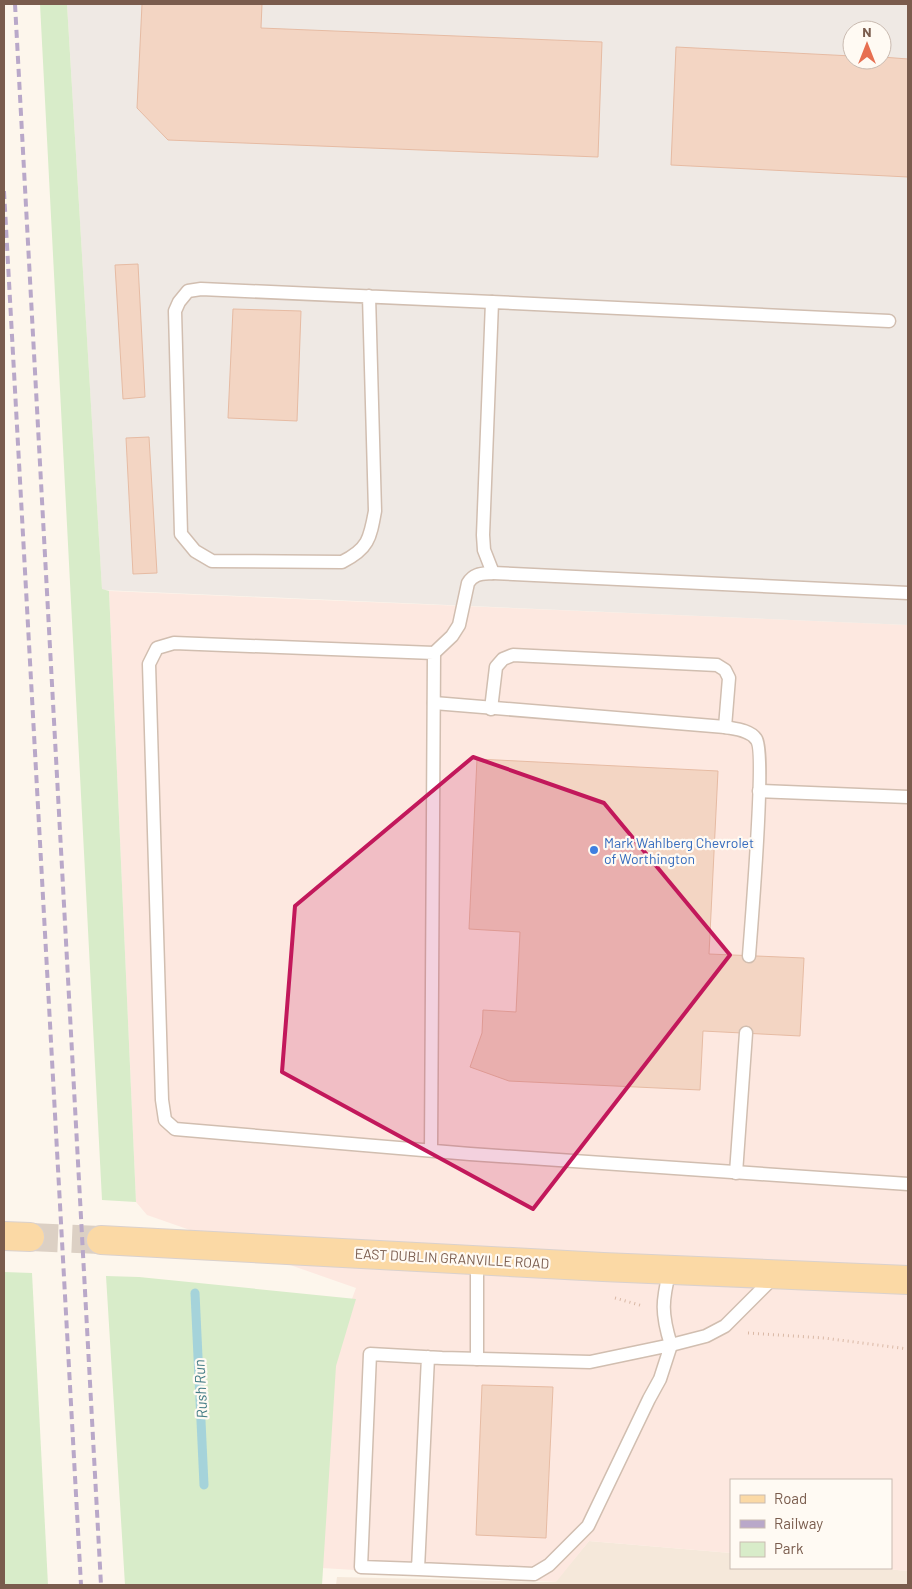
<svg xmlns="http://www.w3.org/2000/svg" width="912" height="1589" font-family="Barlow,sans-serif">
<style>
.residential{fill:#f5e8da}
.commercial{fill:#fde8e0}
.industrial{fill:#efe9e4;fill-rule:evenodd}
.green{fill:#d8ecc9}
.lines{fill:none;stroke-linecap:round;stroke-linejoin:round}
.stream{stroke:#a5d3da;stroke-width:9}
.building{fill:#f3d5c3;stroke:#e6bba3}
.primary-tunnel{stroke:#dcd0c4;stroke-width:28;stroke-dasharray:28 14;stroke-linecap:butt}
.service-casing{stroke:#d1beb0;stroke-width:15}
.primary-casing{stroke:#dad1cd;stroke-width:30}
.path{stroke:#d9b8a5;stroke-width:3;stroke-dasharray:1 4;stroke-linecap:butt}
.service{stroke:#fff;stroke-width:12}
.primary{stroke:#fbd9a5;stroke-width:28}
.rail{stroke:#b9a8c9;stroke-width:4;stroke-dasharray:8 5;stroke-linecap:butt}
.marked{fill:#c2185b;fill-opacity:0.2;stroke:#c2185b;stroke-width:4;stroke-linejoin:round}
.shop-dot{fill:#3f7fe0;stroke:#fffaf3;stroke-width:2}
.labels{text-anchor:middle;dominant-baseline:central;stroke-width:4.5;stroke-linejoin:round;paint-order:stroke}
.shop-label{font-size:14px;fill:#366cbe;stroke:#fffaf3;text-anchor:start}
.street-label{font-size:14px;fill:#7a5c4d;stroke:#fffaf3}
.water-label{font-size:15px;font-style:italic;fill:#437c86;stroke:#fffaf3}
</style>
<rect width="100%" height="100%" fill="#fdf6ec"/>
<polygon class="residential" points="589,1541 731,1553 731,1568 875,1568 908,1571 908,1585 336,1585 337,1577 555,1582"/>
<polygon class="commercial" points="109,591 908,625 908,1571 875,1568 891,1568 891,1480 731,1480 731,1553 589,1541 556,1582 305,1567 327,1366 356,1288 147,1215 136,1202"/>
<path class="industrial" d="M67,4H908V625L102,590ZM852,30H882V60H852Z"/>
<g class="green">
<polygon points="40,4 67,4 102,589 109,591 136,1202 102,1200"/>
<polygon points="4,1272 32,1273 48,1585 4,1585"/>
<polygon points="106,1276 139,1277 356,1299 336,1366 322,1585 125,1585"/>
</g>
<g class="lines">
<polyline class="stream" points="195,1293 204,1485"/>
</g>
<g class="building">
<polygon points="142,4 262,4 261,28 602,42 598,157 168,140 137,108"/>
<polygon points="676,47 852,56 852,60 882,60 882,57 908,59 908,177 671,165"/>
<polygon points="138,264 145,397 123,399 115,265"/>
<polygon points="233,309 301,311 297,421 228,418"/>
<polygon points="149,437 157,573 133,574 126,438"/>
<polygon points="477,759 718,771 709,954 804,958 800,1036 703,1031 700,1090 509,1081 470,1067 482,1033 483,1010 516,1012 520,932 469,929"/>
<polygon points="482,1385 553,1387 546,1538 476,1535"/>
</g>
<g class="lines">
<polyline class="primary-tunnel" points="30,1237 101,1240"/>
<defs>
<g id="service">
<path d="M369,296L375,511C370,539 368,549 342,562L212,561L195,551L181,534L175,311L179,302L188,291L201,289L492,302"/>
<polyline points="493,573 908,593"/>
<path d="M434,653L452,636L459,625L468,583C474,573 482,574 493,573L484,550L483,535L492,302L889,321"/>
<path d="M434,703L725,727C735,729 750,730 756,739C766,750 751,928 749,956"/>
<polyline points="491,709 496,667 503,659 513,655 717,665 725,670 729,678 725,727"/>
<polyline points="759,791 908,797"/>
<polyline points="431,1150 434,653 174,643 157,648 149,664 162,1100 165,1120 175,1129 470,1154 908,1184"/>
<polyline points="736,1173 746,1033"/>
<polyline points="477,1259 477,1359"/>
<path d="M670,1269C662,1301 661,1313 671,1345L706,1336L725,1326L776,1275"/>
<polyline points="418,1569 534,1574 549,1565 588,1526 649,1399 660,1379 671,1345 590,1362 442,1358 370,1354 361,1567 418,1569 428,1357"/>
</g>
<g id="primary">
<polyline points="4,1236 30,1237"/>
<polyline points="101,1240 603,1267 908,1280"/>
</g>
</defs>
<use href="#service" class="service-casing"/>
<use href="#primary" class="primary-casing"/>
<g class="path">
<polyline points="615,1298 643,1306"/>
<polyline points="748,1333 824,1338 908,1349"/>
</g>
<use href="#service" class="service"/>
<use href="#primary" class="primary"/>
<g class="rail">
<polyline points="15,4 101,1585"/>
<polyline points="4,191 81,1585"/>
</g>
</g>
<path class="marked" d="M473,757L604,803L730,955L533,1209L282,1072L295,906Z"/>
<circle class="shop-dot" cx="594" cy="850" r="5"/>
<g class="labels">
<g class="shop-label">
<text x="604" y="842">Mark Wahlberg Chevrolet<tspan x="604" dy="16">of Worthington</tspan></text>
</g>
<g class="street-label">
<text transform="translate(452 1258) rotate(3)">EAST DUBLIN GRANVILLE ROAD</text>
</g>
<g class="water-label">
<text transform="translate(200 1389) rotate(-93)">Rush Run</text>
</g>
</g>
<rect width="912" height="1589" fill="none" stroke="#7a5c4d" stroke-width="10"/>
<rect x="730" y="1479" width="162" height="90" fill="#fffaf3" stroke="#cabbb1"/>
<rect x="740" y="1495" width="25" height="8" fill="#fbd9a5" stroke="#cabbb1"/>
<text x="774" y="1504" font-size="15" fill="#7a5c4d">Road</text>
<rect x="740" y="1520" width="25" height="8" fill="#b9a8c9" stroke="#cabbb1"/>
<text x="774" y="1529" font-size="15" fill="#7a5c4d">Railway</text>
<rect x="740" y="1542" width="25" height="15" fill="#d8ecc9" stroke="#cabbb1"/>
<text x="774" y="1554" font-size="15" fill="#7a5c4d">Park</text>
<g transform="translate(867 45)"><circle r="24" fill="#fffaf3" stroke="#cabbb1"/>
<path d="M0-4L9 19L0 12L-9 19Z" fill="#e76f51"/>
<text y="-8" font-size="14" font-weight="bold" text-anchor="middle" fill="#7a5c4d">N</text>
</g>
</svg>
